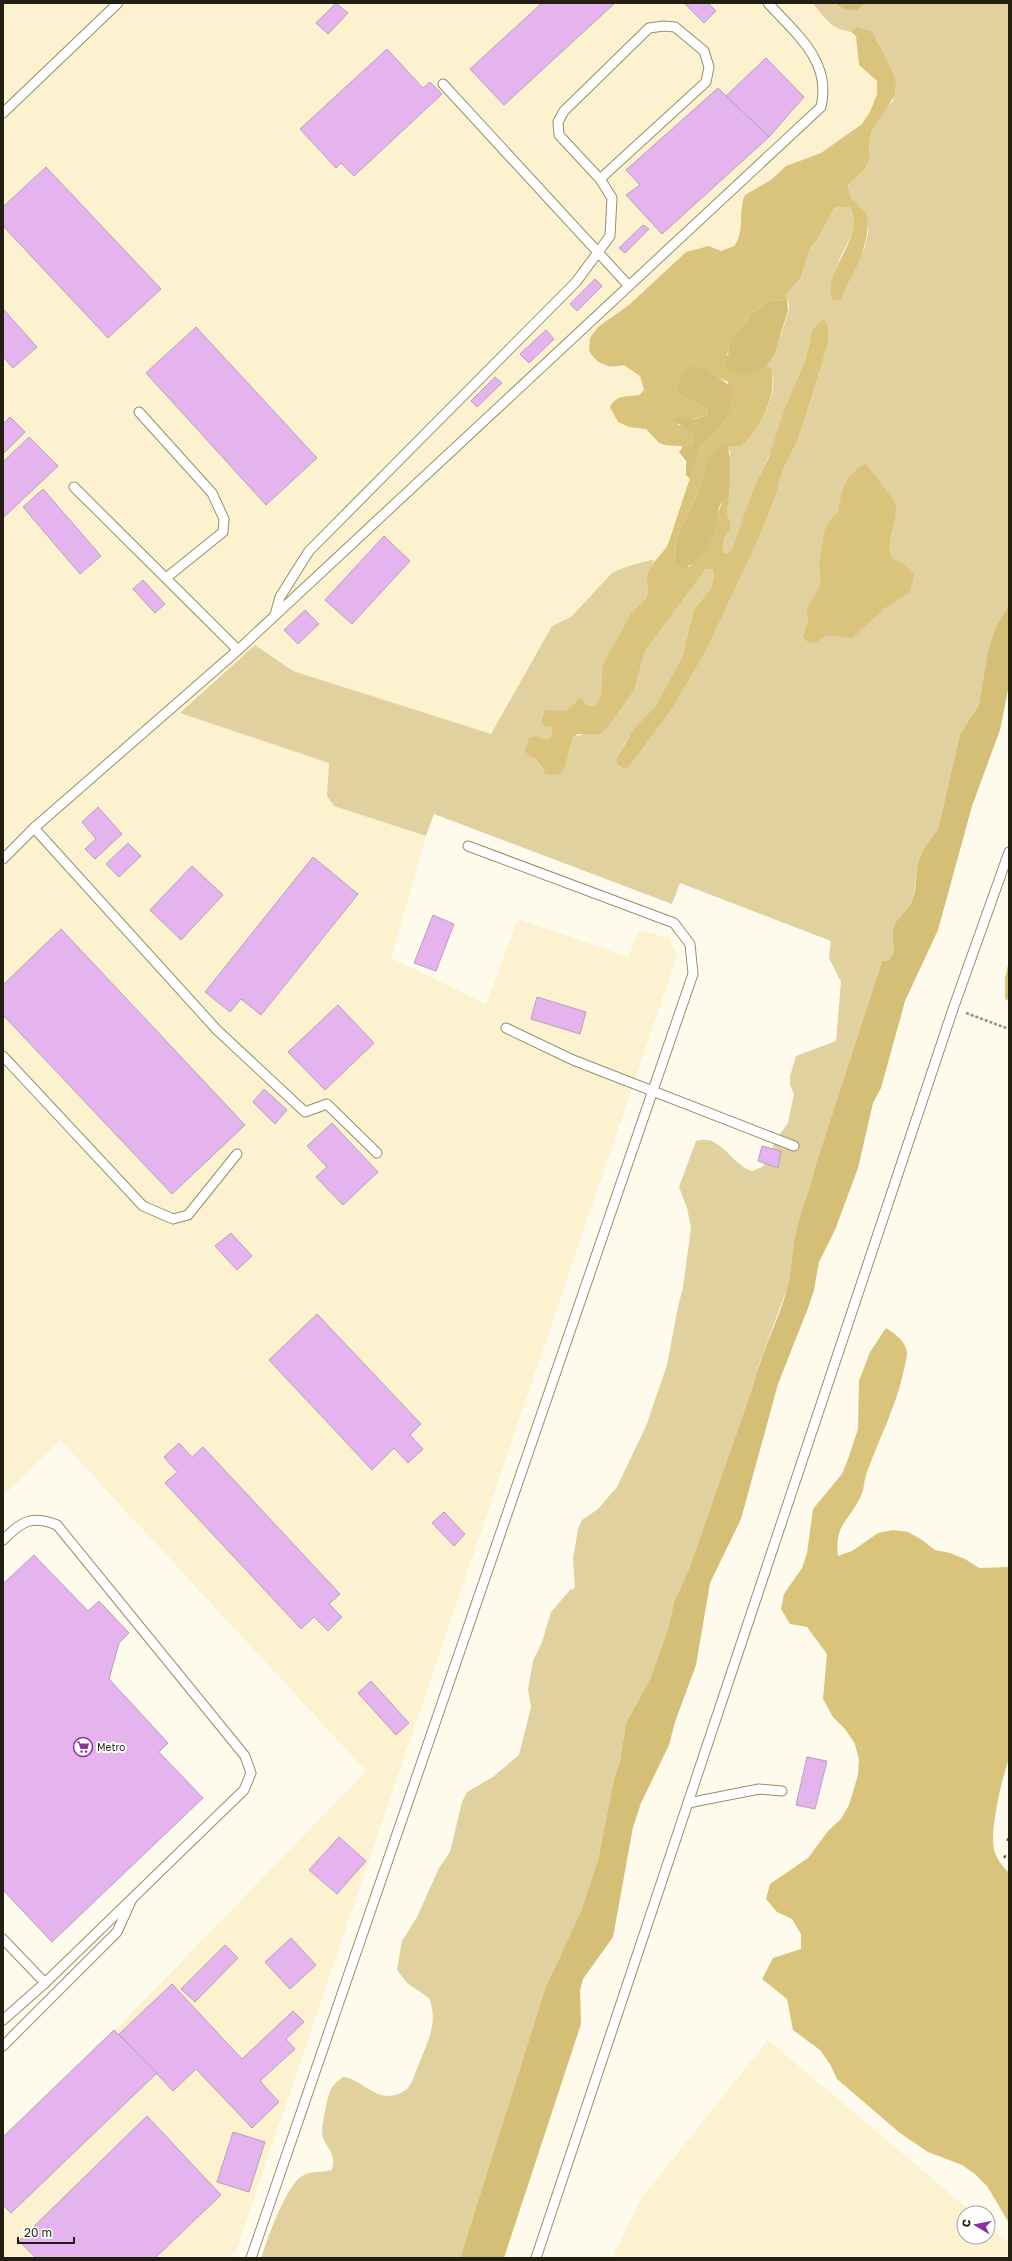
<svg xmlns="http://www.w3.org/2000/svg" width="1012" height="2261" font-family="'Golos Text',sans-serif">
<style>
.built{fill:#fdf2cf}
.green{fill:#e1d19f}
.forest{fill:#dac37a}
.water{fill:#d5be75}
.building{fill:#e5b4ef;stroke:#b8a0bc}
.lines{fill:none;stroke-linecap:round;stroke-linejoin:round}
.service-casing{stroke:#988e6c;stroke-width:11}
.path{stroke:#979385;stroke-width:2.5;stroke-dasharray:3 2;stroke-linecap:butt}
.service{stroke:#fff;stroke-width:9}
.rail{stroke:#545043;stroke-width:3;stroke-dasharray:2 4;stroke-linecap:butt}
.labels{text-anchor:middle;dominant-baseline:central;stroke-width:4;stroke-linejoin:round;paint-order:stroke}
.poi-label{font-size:10px;fill:#221e11;stroke:#fff;text-anchor:start}
</style>
<rect width="100%" height="100%" fill="#fefaec"/>
<g class="built">
<polygon points="3,3 813,3 827,23 856,35 859,65 877,81 877,94 870,112 862,124 821,153 786,166 771,180 745,195 740,208 742,220 740,234 734,246 721,251 715,247 686,252 629,305 598,327 590,338 589,351 602,365 614,368 624,365 640,376 644,390 639,395 619,398 613,401 623,425 646,429 659,443 665,445 677,445 690,479 665,551 654,560 643,561 628,568 612,573 571,617 552,626 491,735 293,671 255,645 181,713 330,763 327,795 334,806 426,836 391,958 486,1004 518,919 628,957 639,930 669,938 677,956 236,2251 229,2258 3,2258 3,2146 366,1771 60,1440 3,1496"/>
<polygon points="768,2040 973,2213 964,2213 964,2237 988,2237 988,2226 1009,2243 1009,2258 613,2258 640,2200"/>
</g>
<path class="green" d="M813,3H833L839,7L857,10L866,3H1009V604L995,629L988,650L979,705L960,734L938,829L932,840L921,854L912,901L908,909L899,918L892,957L888,961H882L814,1170L811,1189L805,1205L787,1289L758,1367L753,1386L689,1569L674,1602L668,1629L651,1677L626,1723L620,1761L614,1779L598,1860L581,1911L545,1989L460,2258H261C267,2239 286,2186 302,2176C312,2170 321,2173 332,2170C336,2152 329,2152 323,2138C320,2130 327,2100 330,2091C333,2085 337,2081 343,2077C360,2079 370,2095 388,2096C393,2096 404,2093 408,2088C413,2082 415,2073 418,2066C427,2044 439,2022 429,1998L407,1983L397,1970L402,1941L417,1917L439,1868L450,1852L462,1802L467,1792L493,1777L519,1755L531,1707L528,1690L533,1661L542,1642L551,1612L570,1590L575,1588L573,1559L578,1529L582,1520L598,1509L617,1487L646,1426L667,1365L678,1307L683,1287L691,1228L687,1208L679,1187L696,1141C721,1133 730,1164 752,1171L762,1167L769,1159L775,1141L788,1123L794,1094L790,1085V1076L796,1056L836,1041L841,982L829,958L831,941L680,883L672,904L434,814L426,836L334,806L327,796L329,763L180,713L255,645L293,671L491,734L552,626L571,617L612,573C618,569 649,559 654,560L651,566L646,598L631,613L602,667L601,693L596,705L589,706L584,702L582,696L565,711L551,712L552,732L550,738L543,739L530,757L536,759L542,769L563,772L573,737L608,727L634,691L645,651L706,569H712L714,575L711,588L694,609L682,657L655,707L626,741L616,759L629,767L670,712L706,651L759,538L776,495L783,470L797,442L807,412L828,344V324L812,331L806,358L785,407L772,450L755,484L738,539L730,552L723,553V540L730,530L731,524L727,512L730,458V452L726,447L742,446C758,430 776,400 773,376L765,367C773,359 787,320 789,308C789,303 788,299 785,296L801,277L810,248L819,237L833,210L838,207H850C861,230 844,245 837,266C835,272 834,278 833,285L842,297L865,247L868,233L866,212L851,198L848,185L866,168L870,157L869,144L872,131L884,110L893,101L896,89L894,75L883,55L878,41L870,30L856,27L851,32C831,29 824,18 813,3Z"/>
<g class="forest">
<path d="M856,27L870,30L874,34L894,75L896,82L895,95L872,131L869,144L870,157L866,168L848,185L851,198L866,212C873,244 854,269 842,297L838,301L832,300C823,267 866,239 850,207H837L833,210L819,237L810,248L801,277L785,296L787,298L782,301L771,300L750,314L748,320L734,334L727,355L752,374L765,365L771,369C778,397 760,427 742,446L726,447L727,444L706,463L698,492L677,536L674,560L689,567L710,540L723,498L729,495L727,512L731,524L730,530L723,540V553L730,552L734,545L755,484L769,457L785,407L806,358L812,331L823,319L828,324V344L807,412L797,442L783,470L776,495L759,538L706,651L670,712L629,767L624,768L618,765L616,759L634,729L655,707L682,657L694,609L711,588L714,575L712,569H706L645,651L634,691L608,727L600,734H578L573,737L565,766L563,772L558,775L546,774L536,759L530,757L525,751L529,738L536,736L543,739L550,738L552,732L551,726H545L541,722L545,710L565,711L582,696L584,702L589,706L596,705L601,693L602,667L608,655L631,613L646,598C649,590 646,582 648,573C651,561 663,555 668,544L701,445L717,432L725,420L728,382L715,376L678,386L676,393L708,409L707,415L690,420L678,418V425C689,427 694,433 694,444L689,447L665,445L659,443L646,429L629,427L618,422L610,407C616,394 628,397 639,395L644,390L640,376L624,365C608,369 598,365 589,351L590,338L598,327L629,305L686,252L709,246L721,251L734,246C746,230 737,212 745,195L771,180L786,166L821,153L862,124L870,112L877,94V81L859,65L856,36L851,32Z"/>
<path d="M866,464L895,502C900,522 883,538 892,558L905,565L914,574L910,592L885,608L852,638L827,635C817,641 812,649 803,637L808,622L807,609L821,583L819,564L825,530L828,523L838,512L842,491L848,478L859,467Z"/>
<polygon points="1009,961 1009,1001 1005,999 1005,978"/>
<path d="M886,1328C895,1334 906,1341 907,1353C907,1359 904,1368 903,1374C895,1409 878,1441 866,1475C864,1482 864,1489 861,1496C849,1521 834,1525 838,1556L852,1551L878,1533L893,1530L908,1532L922,1540L935,1550L950,1553L965,1559L979,1568L1009,1567V1759C1002,1777 988,1836 995,1853C998,1861 1003,1867 1009,1873V2223L987,2186L975,2174L962,2165L928,2152L900,2133L837,2079L830,2064L820,2050L793,2030L787,1999L762,1979L773,1958L801,1949V1934L792,1919L777,1912L766,1899L770,1884L808,1858L828,1831L841,1819L849,1805L858,1775L859,1760L855,1744L845,1729L833,1717L823,1699L827,1654L807,1627L790,1624L781,1609L784,1594L802,1568L807,1553L813,1509L842,1474L848,1459L858,1429L859,1381L870,1352Z"/>
</g>
<g class="water">
<polygon points="833,3 866,3 857,10 844,9"/>
<polygon points="787,298 788,311 774,355 766,366 752,374 746,375 732,372 726,369 729,348 734,334 748,320 750,314 771,300 782,301"/>
<path d="M692,366L705,368L732,387L729,413L725,420L717,432L701,445L690,479L686,475V461L679,452L683,446L689,447L694,444C694,427 683,429 673,420L678,418L695,419L707,415L708,409L676,393L680,378Z"/>
<path d="M727,443L730,458L729,500V495C715,503 719,519 715,531C710,544 696,564 683,569L674,560L677,536L698,492L706,463L717,448Z"/>
<path d="M1009,604V685L1000,730L972,806L938,930L905,1001L881,1088L873,1103L858,1168L835,1230L819,1262L814,1290L808,1308L778,1384L741,1519L710,1583L696,1665L675,1722L669,1745L641,1803L633,1827L613,1937L583,1979L580,1990L581,2024L504,2258H460L545,1989L581,1911L598,1860L614,1779L620,1761L626,1723L651,1677L668,1629L674,1602L689,1569L753,1386C761,1353 778,1322 787,1289C793,1264 793,1238 801,1214C805,1198 812,1187 814,1170L882,961H888C899,950 890,940 894,927C897,917 907,912 911,903C918,887 915,870 921,855C925,845 933,838 938,829L960,734L979,705L988,650L995,629Z"/>
</g>
<g class="building">
<polygon points="336,3 348,13 328,34 316,23"/>
<polygon points="542,3 615,3 504,105 470,69"/>
<polygon points="684,3 708,3 716,11 704,23"/>
<polygon points="387,49 423,88 430,82 442,94 354,176 341,163 336,168 300,129"/>
<polygon points="766,58 804,97 769,137 726,96"/>
<polygon points="718,88 769,137 662,234 626,195 640,185 626,170"/>
<polygon points="46,167 161,289 108,338 3,226 3,207"/>
<polygon points="643,225 649,229 625,253 619,248"/>
<polygon points="595,279 602,286 577,311 570,304"/>
<polygon points="3,309 37,347 13,368 3,357"/>
<polygon points="196,327 317,458 266,505 146,373"/>
<polygon points="546,330 554,339 529,363 520,354"/>
<polygon points="495,377 502,383 477,407 471,401"/>
<polygon points="10,417 25,432 3,454 3,424"/>
<polygon points="29,437 58,466 3,518 3,462"/>
<polygon points="43,489 101,556 80,574 23,507"/>
<polygon points="384,536 410,561 352,624 325,600"/>
<polygon points="143,580 165,604 155,613 133,589"/>
<polygon points="305,610 319,624 298,644 284,630"/>
<polygon points="98,807 122,834 95,859 85,849 96,839 82,822"/>
<polygon points="128,843 141,856 119,877 106,864"/>
<polygon points="313,857 358,894 261,1015 241,999 230,1012 205,992"/>
<polygon points="192,866 223,895 181,940 150,910"/>
<polygon points="433,915 454,924 436,971 414,963"/>
<polygon points="61,929 245,1125 172,1194 3,1015 3,985"/>
<polygon points="537,997 586,1012 580,1034 531,1019"/>
<polygon points="338,1005 374,1043 325,1090 288,1052"/>
<polygon points="264,1089 287,1110 275,1124 253,1102"/>
<polygon points="332,1123 378,1172 343,1205 316,1177 327,1167 307,1146"/>
<polygon points="762,1146 781,1151 778,1168 758,1161"/>
<polygon points="231,1233 252,1256 237,1270 215,1246"/>
<polygon points="317,1314 421,1424 410,1435 423,1449 408,1463 394,1448 372,1470 269,1360"/>
<polygon points="179,1443 192,1457 203,1447 340,1594 329,1604 342,1617 328,1631 314,1617 301,1629 165,1483 177,1472 164,1457"/>
<polygon points="444,1512 465,1534 454,1546 432,1523"/>
<polygon points="34,1555 88,1611 99,1601 129,1633 119,1643 109,1679 168,1743 159,1752 203,1798 52,1942 3,1890 3,1584"/>
<polygon points="371,1681 409,1723 396,1735 358,1693"/>
<polygon points="807,1757 827,1761 815,1809 796,1805"/>
<polygon points="339,1837 366,1861 337,1894 309,1870"/>
<polygon points="291,1938 316,1965 290,1989 265,1962"/>
<polygon points="225,1945 238,1958 195,2002 181,1989"/>
<polygon points="172,1984 242,2059 293,2011 304,2022 286,2039 295,2049 260,2081 279,2102 252,2128 196,2069 173,2091 119,2034"/>
<polygon points="114,2030 157,2073 11,2213 3,2205 3,2137"/>
<polygon points="147,2116 221,2195 155,2258 36,2258 19,2241"/>
<polygon points="233,2132 265,2142 249,2192 217,2182"/>
</g>
<g class="lines">
<defs>
<g id="service">
<polyline points="443,84 629,286"/>
<polyline points="3,113 118,3"/>
<polyline points="139,412 212,493 224,519 223,532 166,578"/>
<polyline points="74,487 238,650"/>
<polyline points="275,615 280,597 309,551 576,282 610,236 612,198 600,179 559,135 558,122 564,111 649,28 664,26 675,27 704,51 709,67 706,82 600,179"/>
<polyline points="34,828 217,1030 305,1112 327,1104 377,1153"/>
<path d="M3,859L34,828L238,650L821,107C832,61 796,34 768,3"/>
<polyline points="506,1028 573,1060 794,1146"/>
<polyline points="3,1056 143,1206 173,1219 188,1215 237,1154"/>
<path d="M3,1540C22,1521 31,1515 57,1525L245,1756L251,1773L244,1790L45,1983"/>
<polyline points="688,1803 759,1789 782,1791"/>
<polyline points="3,1939 45,1983 3,2020"/>
<polyline points="3,2046 117,1932 132,1899"/>
<polyline points="251,2258 693,974 690,944 674,923 468,846"/>
<polyline points="536,2258 953,1009 1009,852"/>
</g>
</defs>
<use href="#service" class="service-casing"/>
<polyline class="path" points="966,1013 1009,1029"/>
<use href="#service" class="service"/>
<g class="rail">
<polyline points="1007,1839 1009,1840"/>
<polyline points="1004,1856 1009,1860"/>
</g>
</g>
<defs>
<symbol id="supermarket-ring" viewBox="-11 -11 22 22"><circle r="9.5" fill="#fff" stroke="#8b319c" stroke-width="1.5"/><path d="M-6-5.5h2.5l.6 2H6L4.5 2H-2.5L-4.4-4H-6ZM-1.5 3.2a1.3 1.3 0 1 0 .1 0ZM3 3.2a1.3 1.3 0 1 0 .1 0Z" fill="#8b319c"/></symbol>
</defs>
<g fill-rule="evenodd">
<use href="#supermarket-ring" x="72" y="1736" width="22" height="22"/>
</g>
<g class="labels">
<g class="poi-label">
<text x="97" y="1747">Metro</text>
</g>
</g>
<rect width="1012" height="2261" fill="none" stroke="#221e11" stroke-width="8"/>
<g transform="translate(976 2225) rotate(280)"><circle r="19" fill="#ffffff" stroke="#a7a5a0"/>
<path d="M0-3L7 15L0 10L-7 15Z" fill="#8b319c"/>
<text y="-6" font-size="11" font-weight="bold" text-anchor="middle" fill="#221e11">С</text>
</g>
<path d="M18 2237v6h56v-6" fill="none" stroke="#221e11" stroke-width="2"/>
<text x="24" y="2237" font-size="12" fill="#221e11" stroke="#ffffff" stroke-width="3" paint-order="stroke">20 m</text>
</svg>
